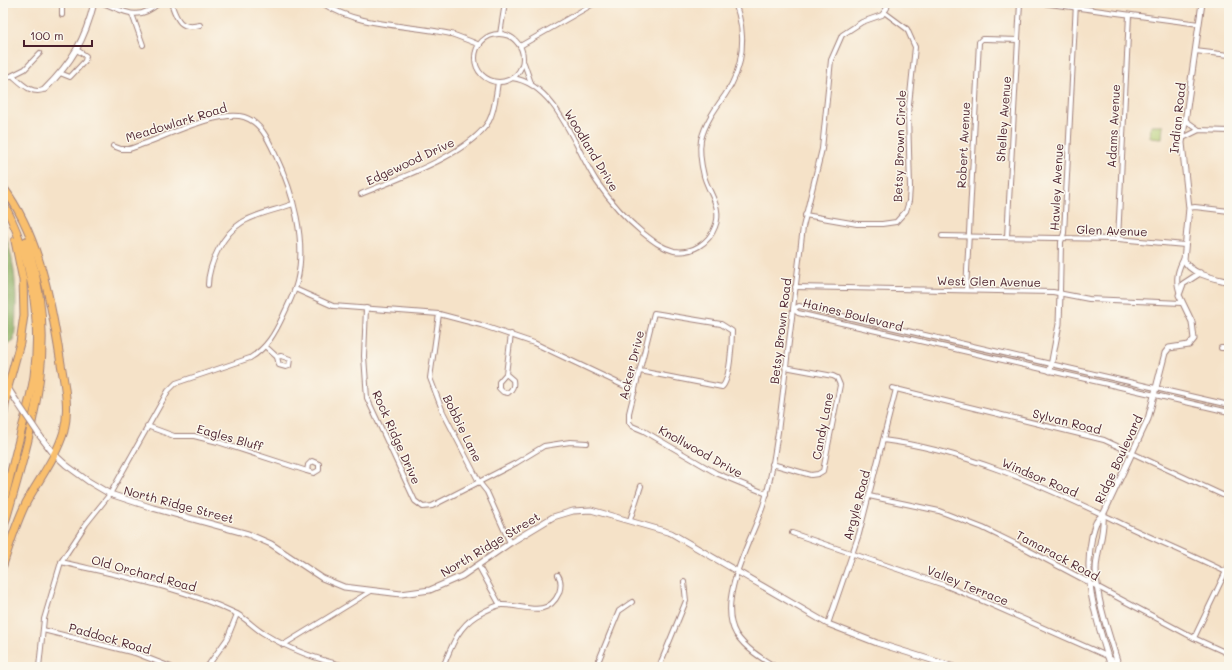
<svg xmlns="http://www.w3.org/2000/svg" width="1232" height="670" font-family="Mali,sans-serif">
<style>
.green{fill:#b1cb71;stroke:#7e754e}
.forest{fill:#8caf63;stroke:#6b6747}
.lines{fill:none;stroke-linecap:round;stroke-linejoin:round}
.minor-casing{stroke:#a0807a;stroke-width:6}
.tertiary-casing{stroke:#a0807a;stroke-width:7}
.motorway-casing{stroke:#a0807a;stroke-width:9}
.minor{stroke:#fff;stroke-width:4}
.tertiary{stroke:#fff;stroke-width:5}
.motorway{stroke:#f9bf6d;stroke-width:7}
.tertiary-bridge-casing{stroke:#a0807a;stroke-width:7;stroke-linecap:butt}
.tertiary-bridge{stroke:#fff;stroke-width:5}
.labels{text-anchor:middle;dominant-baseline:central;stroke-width:3;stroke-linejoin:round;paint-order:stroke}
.street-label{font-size:12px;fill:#4a1f2b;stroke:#fbf7ec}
</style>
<rect width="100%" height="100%" fill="#fbf7ec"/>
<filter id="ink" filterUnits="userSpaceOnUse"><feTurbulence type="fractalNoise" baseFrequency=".025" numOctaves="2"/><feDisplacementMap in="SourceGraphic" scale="8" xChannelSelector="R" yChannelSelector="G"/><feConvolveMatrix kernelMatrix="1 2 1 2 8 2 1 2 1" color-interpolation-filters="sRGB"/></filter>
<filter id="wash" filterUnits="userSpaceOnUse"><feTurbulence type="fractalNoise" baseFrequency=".012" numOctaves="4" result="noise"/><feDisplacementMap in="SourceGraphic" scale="16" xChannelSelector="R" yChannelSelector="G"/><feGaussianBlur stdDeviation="0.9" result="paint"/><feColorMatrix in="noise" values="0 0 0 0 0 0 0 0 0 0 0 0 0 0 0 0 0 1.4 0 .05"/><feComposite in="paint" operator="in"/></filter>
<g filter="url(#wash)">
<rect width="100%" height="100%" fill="#f5e2c8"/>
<polygon class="green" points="1151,125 1163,125 1162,138 1150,137"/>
<path class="forest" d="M3,228C17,264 18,302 14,341L3,348V316L8,312L3,304Z"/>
</g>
<g filter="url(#ink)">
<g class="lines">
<defs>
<g id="minor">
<polyline points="62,3 62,15"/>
<path d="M103,3C126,12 138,22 159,3"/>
<path d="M171,3C177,20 180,30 200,25"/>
<path d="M322,3C360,28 408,24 451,34C460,37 470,41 480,45"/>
<polyline points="1042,3 1199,24"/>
<polyline points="132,14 143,45"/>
<polyline points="500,34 505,3"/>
<circle cx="499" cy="58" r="24"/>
<polyline points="520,46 595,3"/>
<polyline points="1195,51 1229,55"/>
<polyline points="524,63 531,83"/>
<polyline points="60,73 70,77 85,61 86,56 77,50"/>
<path d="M13,76C21,83 33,96 45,89"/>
<path d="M512,78C557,84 575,149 597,182C610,201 626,219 643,233C653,241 662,248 674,251C692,254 709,243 715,227C723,207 709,194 704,176C701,164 699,152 701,140C705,123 715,109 725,95C744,68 747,34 735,3"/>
<polyline points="3,80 25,69 40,53"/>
<polyline points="1185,120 1199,130"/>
<polyline points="1183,138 1199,130 1229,131"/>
<path d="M361,194C397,179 470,154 489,121C495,110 496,94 498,82"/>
<polyline points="1189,208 1195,207 1229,211"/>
<polyline points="805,215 857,224 882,224 896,222 906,211 909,201 910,187 908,114 915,47 907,29 884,12"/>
<polyline points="942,236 1118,239 1185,245"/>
<polyline points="1007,237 1020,3"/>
<polyline points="1118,239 1129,15"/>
<path d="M208,285C208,272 212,262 218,250C236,215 259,216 293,204"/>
<polyline points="795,287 1053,292 1089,299 1182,303"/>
<polyline points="295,289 333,306 439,314 481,325 534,343 635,391"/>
<polyline points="966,290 979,42 982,39 986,39 1018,40"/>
<path d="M1179,291C1175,279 1178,269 1184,258"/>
<polyline points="1060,293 1061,242 1064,233 1076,3"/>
<polyline points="366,308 364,356 367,398 415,501 423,507 432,506 516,463 544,446 570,442 587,443"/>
<polyline points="439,314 430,378 443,412 479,482 487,492 510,543"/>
<polyline points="265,346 277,357"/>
<polyline points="1221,348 1229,348"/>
<polygon points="281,356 290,359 289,366 286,367 279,365 277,357"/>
<path d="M640,371L722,387C730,380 732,343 732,331L721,324L654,313L629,413V422L632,426L644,431L716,473L767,494"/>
<path d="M506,374L513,380C514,386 513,389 508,393L503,392L499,388V382L506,374L511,334"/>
<polyline points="892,388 1104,440 1229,498"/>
<polyline points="1229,405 799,306 793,309 798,313 1229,412"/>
<polyline points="147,426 174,436 194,436 218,442 307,471"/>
<path d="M883,440C963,450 1038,484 1110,518C1148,537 1188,553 1226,572"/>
<polygon points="312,461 319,464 319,470 314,473 307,471 308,465"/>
<polyline points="772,464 811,475 818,474 823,471 840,385 837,378 833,376 785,367"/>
<polyline points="869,496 939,511 983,528 1028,550 1194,638 1229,654"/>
<polyline points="630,520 641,486"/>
<polyline points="792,533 944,585 985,602 1107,656 1118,664 1131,667"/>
<path d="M61,562C120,576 181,587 235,613C246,618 253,627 263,633C290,650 318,660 350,667"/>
<polyline points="478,565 500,605"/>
<polyline points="828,624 859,534 896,389"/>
<polyline points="43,630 135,653 171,667"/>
<polyline points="1194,638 1229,565"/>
<polyline points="283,645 371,591"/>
<path d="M39,667L44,619L61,562L86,524L110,494L168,391L176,383L250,358C267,348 275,333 283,316C288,305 294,294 297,282C307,241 293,192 276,156C269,141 261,122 244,117C217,109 157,141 129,149H121L113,146"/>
<polyline points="207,667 227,639 237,614"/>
<path d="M443,667C451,648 457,628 476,616C483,612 493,606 501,605C522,604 547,620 559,593C561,587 562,581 558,575"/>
<polyline points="596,667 619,611 632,602"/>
<polyline points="659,667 686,601 684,582"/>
<path d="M776,667C761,658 746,649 736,634C716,600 752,539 763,506C771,482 774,456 778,432L803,227L822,149L831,60L842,35L862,22L882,15L887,8L888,3"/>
</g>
<g id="tertiary">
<path d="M1202,3L1182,143L1189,208L1184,260C1191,275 1215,278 1229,282"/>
<path d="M45,89C72,62 85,40 94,3"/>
<polyline points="1050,371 1059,324 1060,293"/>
<polyline points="3,380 17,402"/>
<polyline points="40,436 53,453 66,465 88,481 110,494 153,508 248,534 271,544 322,578 344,587 401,594 430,590 462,576 510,543 553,517 573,511 591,510 671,533 828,624 877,643 954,667"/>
<path d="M1103,515C1095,520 1094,528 1092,536C1082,583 1098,623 1111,667"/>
<path d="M1119,667C1110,637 1096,601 1096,570C1096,552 1105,533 1103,515L1148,419L1165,353L1169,348L1189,345L1194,339L1192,322L1179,295L1183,284L1200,273"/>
</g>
<g id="motorway">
<path d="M3,187C39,235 51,301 60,358C64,382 70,407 64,431C56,458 39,479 26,503C16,523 10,544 3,565"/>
<path d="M3,202C31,255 42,317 34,376C31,397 25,416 20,436C14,459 9,481 3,504"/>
<polyline points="3,418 8,387 20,343 24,315 23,280 15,241"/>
<path d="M3,530C31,432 62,343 26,241"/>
</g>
</defs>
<use href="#minor" class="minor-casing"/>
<use href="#tertiary" class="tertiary-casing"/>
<use href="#motorway" class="motorway-casing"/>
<use href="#minor" class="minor"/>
<use href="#tertiary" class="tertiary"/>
<use href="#motorway" class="motorway"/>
<defs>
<polyline id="tertiary-bridge" points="17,402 40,436"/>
</defs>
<use href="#tertiary-bridge" class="tertiary-bridge-casing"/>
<use href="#tertiary-bridge" class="tertiary-bridge"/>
</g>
</g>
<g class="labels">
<g class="street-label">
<text transform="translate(1177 118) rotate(-84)">Indian Road</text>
<text transform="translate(1003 119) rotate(-86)">Shelley Avenue</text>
<text transform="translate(176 122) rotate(-17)">Meadowlark Road</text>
<text transform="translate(1113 126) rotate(-87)">Adams Avenue</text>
<text transform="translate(963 145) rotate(-87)">Robert Avenue</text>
<text transform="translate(899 146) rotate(-88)">Betsy Brown Circle</text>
<text transform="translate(592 150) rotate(59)">Woodland Drive</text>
<text transform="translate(410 161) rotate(-25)">Edgewood Drive</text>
<text transform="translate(1056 187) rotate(-87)">Hawley Avenue</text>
<text transform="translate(1112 230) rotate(2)">Glen Avenue</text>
<text transform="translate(989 281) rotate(1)">West Glen Avenue</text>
<text transform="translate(853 314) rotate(14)">Haines Boulevard</text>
<text transform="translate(780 331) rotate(-83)">Betsy Brown Road</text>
<text transform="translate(631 365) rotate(-76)">Acker Drive</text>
<text transform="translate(1067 421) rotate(14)">Sylvan Road</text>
<text transform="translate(822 426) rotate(-79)">Candy Lane</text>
<text transform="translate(463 428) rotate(64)">Bobbie Lane</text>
<text transform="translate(230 437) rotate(16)">Eagles Bluff</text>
<text transform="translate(397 437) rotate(66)">Rock Ridge Drive</text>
<text transform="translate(701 451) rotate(29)">Knollwood Drive</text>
<text transform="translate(1118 459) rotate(-65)">Ridge Boulevard</text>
<text transform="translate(1040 477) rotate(23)">Windsor Road</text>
<text transform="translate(179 504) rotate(15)">North Ridge Street</text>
<text transform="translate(856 505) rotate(-75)">Argyle Road</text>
<text transform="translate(490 544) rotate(-31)">North Ridge Street</text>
<text transform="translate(1058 555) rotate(28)">Tamarack Road</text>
<text transform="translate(144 573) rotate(15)">Old Orchard Road</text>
<text transform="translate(968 585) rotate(22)">Valley Terrace</text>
<text transform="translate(110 638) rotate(16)">Paddock Road</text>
</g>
</g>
<rect width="1232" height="670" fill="none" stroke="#fbf7ec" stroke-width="16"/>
<path d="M24 40v6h68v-6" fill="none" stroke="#4a1f2b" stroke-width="2"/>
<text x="30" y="40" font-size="12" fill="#4a1f2b" stroke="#fbf7ec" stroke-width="3" paint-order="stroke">100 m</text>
</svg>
